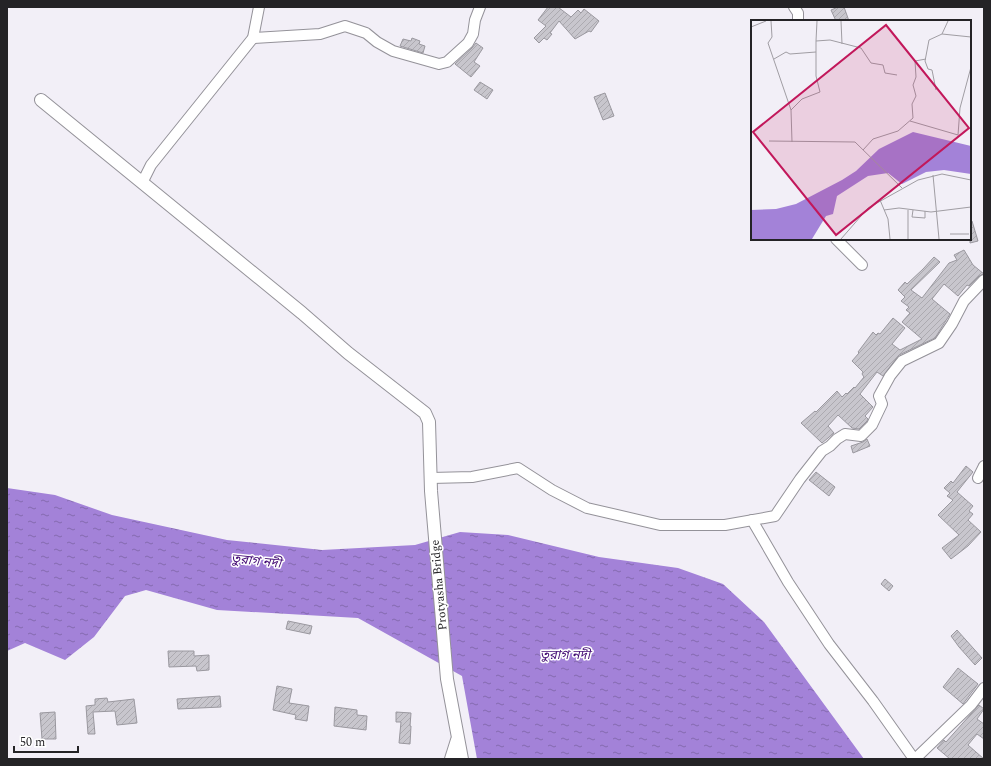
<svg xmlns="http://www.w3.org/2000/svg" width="991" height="766" font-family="Spectral,'Noto Sans Bengali',serif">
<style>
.water{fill:url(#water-ripples)}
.building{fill:url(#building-hatch);stroke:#9a989f}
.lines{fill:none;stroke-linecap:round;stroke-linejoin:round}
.minor-casing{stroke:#949299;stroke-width:12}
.tertiary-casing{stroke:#949299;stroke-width:14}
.minor{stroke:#fff;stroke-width:10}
.tertiary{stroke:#fff;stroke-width:12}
.labels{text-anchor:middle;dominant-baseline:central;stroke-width:3;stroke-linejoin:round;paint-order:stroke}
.street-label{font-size:12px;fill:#242326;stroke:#fff}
.water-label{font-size:13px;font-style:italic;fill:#430b74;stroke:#fff}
.inset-road{fill:none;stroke:#a09da3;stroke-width:1}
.view{fill:#c2185b;fill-opacity:0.15;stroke:#c2185b;stroke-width:2}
.inset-edge{fill:none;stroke:#242326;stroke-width:2}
</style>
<defs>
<pattern id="water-ripples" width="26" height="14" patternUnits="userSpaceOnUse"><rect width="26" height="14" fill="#a382d8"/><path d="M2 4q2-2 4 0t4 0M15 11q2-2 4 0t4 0" fill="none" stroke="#856aaf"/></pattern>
<pattern id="building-hatch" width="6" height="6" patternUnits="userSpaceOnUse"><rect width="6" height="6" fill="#c8c6cd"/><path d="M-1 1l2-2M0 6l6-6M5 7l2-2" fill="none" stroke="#acaab0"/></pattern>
</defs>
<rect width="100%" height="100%" fill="#f2eff7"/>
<polygon class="water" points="7,488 55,495 112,515 227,540 322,550 415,545 460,532 508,535 599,557 678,568 723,584 764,622 864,759 477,759 462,676 358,618 217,610 146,590 125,596 94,637 65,660 25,643 7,651"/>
<g class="building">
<polygon points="548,7 558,7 571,17 578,10 581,13 584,9 599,21 591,32 589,31 575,39 559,21 550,33 552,34 547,40 544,38 539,43 534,38 546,26 538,20"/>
<polygon points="838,7 844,7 849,21 836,21 831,10"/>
<polygon points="412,38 420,41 419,44 425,46 423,53 400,46 403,39 411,41"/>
<polygon points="476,43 483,48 474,62 480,66 471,77 455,64 472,48"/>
<polygon points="480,82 493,90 487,99 474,90"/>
<polygon points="605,93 614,116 603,120 594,97"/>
<polygon points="970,221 972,221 978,241 970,243"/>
<polygon points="964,250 973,265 984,274 979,276 969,286 967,285 958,296 944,284 932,299 950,314 935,338 899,355 883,376 877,372 860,394 873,407 865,416 868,419 867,421 859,429 852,428 838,415 828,426 834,433 822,443 801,423 815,411 816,412 837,391 842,397 846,393 847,394 854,387 855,388 864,377 862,374 863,372 852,361 859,353 858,352 873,332 876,335 878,333 880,334 893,318 905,328 892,344 900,350 922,339 902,322 910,313 906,310 909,307 901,301 905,297 898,290 905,282 907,284 923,269 934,257 940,262 911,290 922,298 949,263 957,260 954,255"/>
<polygon points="867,439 870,446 853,453 851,446 863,442"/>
<polygon points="966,466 973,472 957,492 973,506 969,511 973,514 968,520 981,532 968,546 951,559 942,548 959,535 938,515 953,500 947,496 950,493 944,488 951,481 953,483"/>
<polygon points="816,472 835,487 829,496 809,480"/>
<polygon points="885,579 893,586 889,591 881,584"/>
<polygon points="288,621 312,626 310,634 286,629"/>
<polygon points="957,630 982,658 975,665 959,647 951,636"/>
<polygon points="168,651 194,651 194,656 209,655 209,670 197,671 196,666 169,667"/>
<polygon points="958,668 978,684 963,704 943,687"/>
<polygon points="277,686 292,689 289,703 309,706 307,721 295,719 296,715 273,710"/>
<polygon points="220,696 221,707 178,709 177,699"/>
<polygon points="107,698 108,702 134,699 137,723 117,725 115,711 93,712 95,734 88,734 86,706 95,705 95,699"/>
<polygon points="979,705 984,709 977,719 984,724 984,739 977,734 968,745 984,759 950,759 937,748 944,740 946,742"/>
<polygon points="335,707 357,710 357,715 367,716 366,730 334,726"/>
<polygon points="55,712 56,739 42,739 40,713"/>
<polygon points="396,712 411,713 410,726 411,726 410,744 399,743 401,722 396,722"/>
</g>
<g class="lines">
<defs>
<g id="minor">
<polyline points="794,7 798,13 798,21"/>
<polyline points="253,38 320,34 345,26 366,33 377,42 393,51 439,64 447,62 468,43 473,34 475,20 480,7"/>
<polyline points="142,183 151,165 253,38 259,7"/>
<polyline points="836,239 862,265"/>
<polyline points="431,478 472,477 518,468 552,490 587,508 660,525 725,525 775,516 800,479 822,451 830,446 837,439 845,434 861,436 872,425 882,404 879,396 890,376 902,361 939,343 952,324 964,301 984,280"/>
<polyline points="978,478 984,466"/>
<polyline points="752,520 788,582 829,644 873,701 914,759"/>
<polyline points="915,759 971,705 984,688"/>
</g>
<g id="tertiary">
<polyline points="41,100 302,313 348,353 425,413 429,422 431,491 447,679 462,759"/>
<polyline points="451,759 457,740"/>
</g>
</defs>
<use href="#minor" class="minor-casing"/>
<use href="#tertiary" class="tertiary-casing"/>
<use href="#minor" class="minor"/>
<use href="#tertiary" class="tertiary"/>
</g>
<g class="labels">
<g class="street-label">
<text transform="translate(439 585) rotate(-95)">Protyasha Bridge</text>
</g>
<g class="water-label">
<text transform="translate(256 561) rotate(6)">তুরাগ নদী</text>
<text x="565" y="655">তুরাগ নদী</text>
</g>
</g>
<g transform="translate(751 20)">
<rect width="220" height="220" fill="#f2eff7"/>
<path d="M162,112L220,126V154L193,150L175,152L151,164L137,153L117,156L86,176L82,194L75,196L61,219H0V190L25,189L45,184L91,160L105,151L128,129Z" fill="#a382d8"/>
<path class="inset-road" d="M20,1L21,17L17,23L40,90L41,122M66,1L65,21L79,20L110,28L120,43L132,45L134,53L146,55M90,1L91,24M0,7L15,1M191,14L197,1M23,39L35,32L39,34L65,32M185,70L181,50L177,49L174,41L178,20L191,14L220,17M40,90L51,79L69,72L65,56V21M159,101L207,115L209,88L220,47M18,121L104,122L151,168M112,130L122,119L147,111L162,98L161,84L165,76L162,65L165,57L164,41L175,39M182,155L188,219M129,180L137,199L139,219M133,190L148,188L180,192L220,187M157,190V219M162,190L161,197L174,198V191M199,214H218M90,219L117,188L167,160L191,154L220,160"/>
<path class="view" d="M135,5L218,108L85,215L2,112Z"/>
<rect width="220" height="220" class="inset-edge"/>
</g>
<rect width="991" height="766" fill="none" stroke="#242326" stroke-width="16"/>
<path d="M14 746v6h64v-6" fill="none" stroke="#242326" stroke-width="2"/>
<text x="20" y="746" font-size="12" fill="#242326" stroke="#ffffff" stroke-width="3" paint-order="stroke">50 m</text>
</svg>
